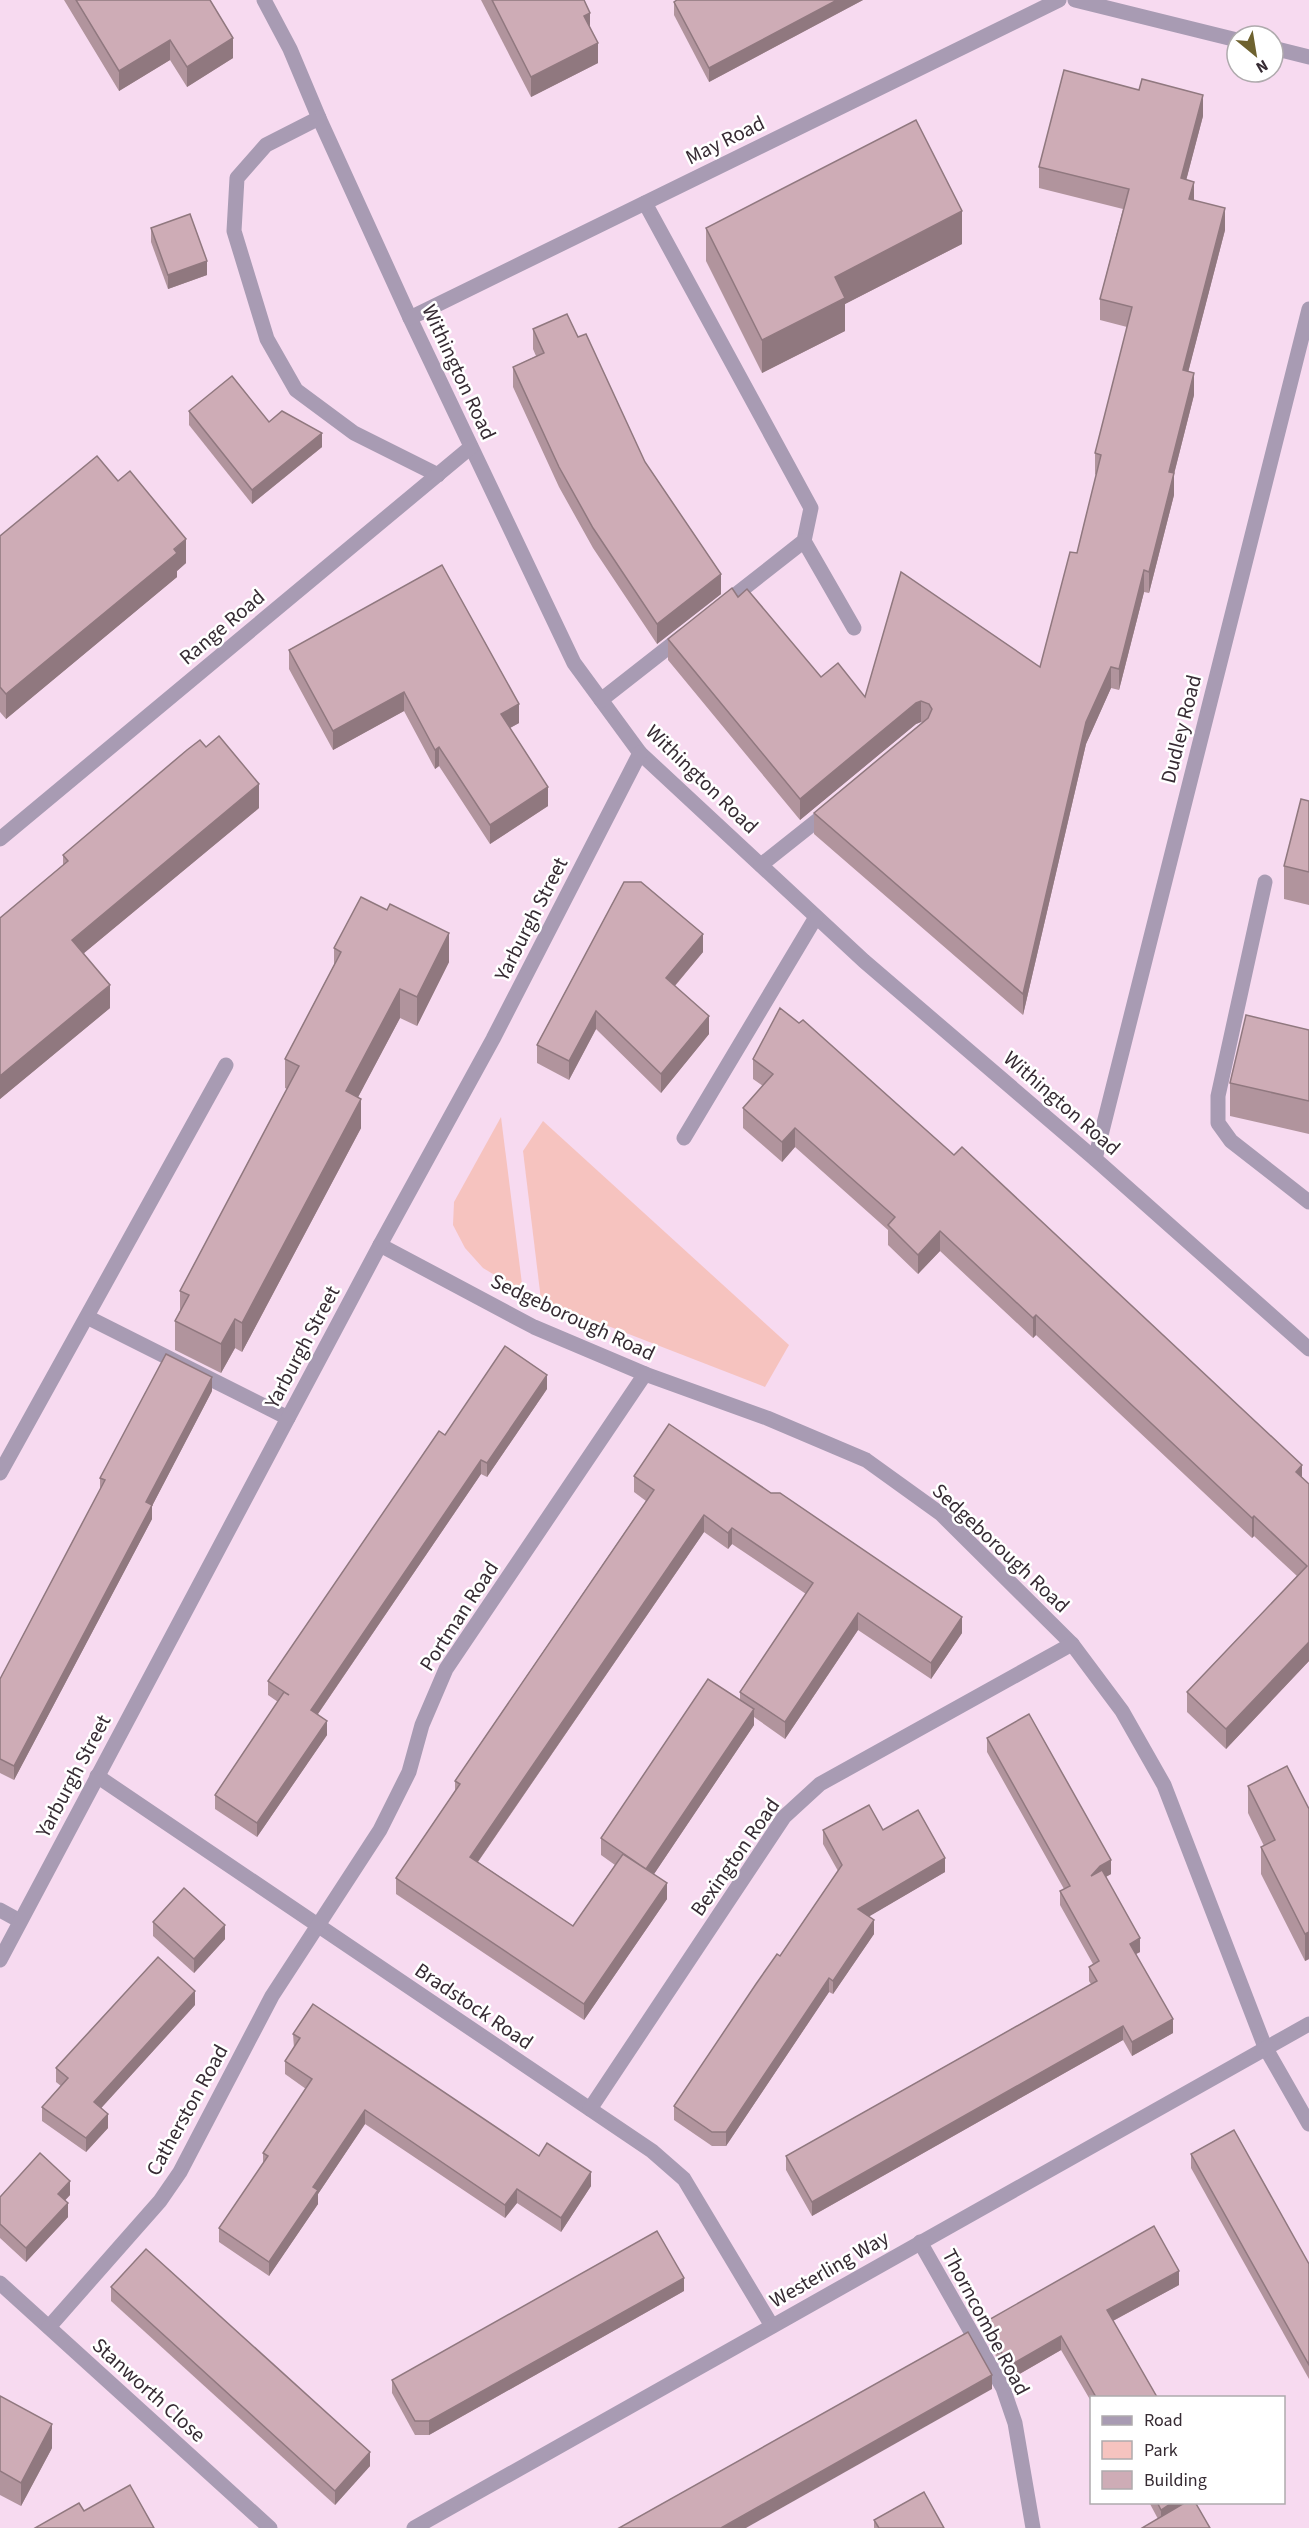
<svg xmlns="http://www.w3.org/2000/svg" width="1309" height="2528" font-family="'Source Sans 3',sans-serif">
<style>
.green{fill:#f6c3bf}
.lines{fill:none;stroke-linecap:round;stroke-linejoin:round}
.minor{stroke:#a89bb3;stroke-width:15}
.wall{fill:#b1949d;fill-rule:evenodd}
.shaded-wall{fill:#90787f}
.building{fill:#ceacb6;stroke:#90787f;stroke-width:1.5}
.labels{text-anchor:middle;dominant-baseline:central;stroke-width:5;stroke-linejoin:round;paint-order:stroke}
.street-label{font-size:21px;fill:#362b33;stroke:#fff}
</style>
<rect width="100%" height="100%" fill="#f7daf0"/>
<g class="green">
<polygon points="501,1117 523,1292 483,1268 465,1248 453,1225 454,1202"/>
<polygon points="543,1121 789,1345 765,1387 541,1300 523,1151"/>
</g>
<g class="lines">
<g class="minor">
<polyline points="264,0 290,49 319,118 410,318 574,663 640,753 864,961 1095,1159 1309,1349"/>
<polyline points="1075,0 1237,40"/>
<polyline points="1273,48 1309,57"/>
<polyline points="319,118 266,145 237,178 234,231 267,339 296,390 354,433 438,475"/>
<polyline points="645,203 811,508 804,541 720,607"/>
<polyline points="410,318 1059,0"/>
<polyline points="804,541 854,628"/>
<polyline points="601,700 684,635"/>
<polyline points="0,839 471,447"/>
<polyline points="761,865 829,811"/>
<polyline points="1265,882 1218,1096 1218,1123 1231,1141 1309,1202"/>
<polyline points="684,1138 816,917"/>
<polyline points="1095,1159 1309,309"/>
<polyline points="380,1245 534,1327 645,1374 767,1418 866,1460 941,1514 1072,1644 1122,1711 1164,1785 1265,2047 1309,2124"/>
<polyline points="87,1317 288,1418"/>
<polyline points="0,1473 226,1065"/>
<polyline points="97,1776 652,2151 684,2179 772,2326"/>
<polyline points="0,1910 20,1921"/>
<polyline points="0,1960 380,1245 493,1039 640,753"/>
<polyline points="590,2109 784,1817 820,1784 1072,1644"/>
<polyline points="920,2242 1003,2388 1015,2423 1033,2528"/>
<polyline points="0,2283 270,2528"/>
<polyline points="49,2327 160,2201 180,2172 272,1996 380,1830 409,1772 422,1725 446,1669 645,1374"/>
<polyline points="414,2528 1309,2024"/>
</g>
</g>
<g class="wall">
<polygon points="64,0 210,0 233,58 187,87 170,60 119,91"/>
<polygon points="481,0 584,0 598,63 531,97"/>
<polygon points="677,0 863,0 709,82 674,15 674,2"/>
<polygon points="1203,116 1186,180 1194,200 1225,230 1188,372 1194,395 1174,474 1174,495 1149,593 1144,592 1119,690 1111,688 1086,744 1023,1015 814,834 814,813 922,723 921,722 916,724 800,820 668,660 668,639 738,597 821,677 865,697 1040,667 1077,553 1096,475 1095,474 1095,453 1127,327 1100,320 1100,299 1123,209 1039,188 1039,167"/>
<polygon points="151,228 207,275 168,289 151,242"/>
<polygon points="706,228 962,244 845,304 845,331 762,373 706,261"/>
<polygon points="533,329 578,337 645,462 721,594 657,644 593,548 559,487 513,387 513,367 536,356 533,349"/>
<polygon points="189,411 269,422 322,447 252,504 189,425"/>
<polygon points="0,536 186,563 177,571 177,577 6,719 0,712"/>
<polygon points="289,650 519,723 510,728 548,806 490,844 439,766 435,769 404,711 333,750 289,669"/>
<polygon points="1309,801 1309,905 1284,899 1284,866"/>
<polygon points="259,808 84,953 110,1008 0,1099 0,918 63,866 63,855"/>
<polygon points="624,882 703,952 675,986 709,1034 661,1093 596,1029 569,1080 537,1063 537,1045"/>
<polygon points="334,948 449,962 417,1026 400,1018 358,1097 361,1128 242,1352 235,1348 221,1373 175,1350 175,1321 180,1311 180,1291 287,1089 285,1088 285,1059 334,965"/>
<polygon points="1309,1030 1309,1134 1230,1116 1230,1083"/>
<polygon points="753,1059 1302,1477 1309,1484 1309,1661 1226,1749 1187,1712 1187,1692 1297,1576 1254,1536 1252,1538 1036,1335 1033,1338 940,1251 918,1274 888,1245 888,1230 795,1147 782,1162 743,1128 743,1108 763,1086 753,1079"/>
<polygon points="547,1389 487,1477 481,1474 318,1714 327,1735 257,1837 215,1809 215,1795 278,1702 268,1695 268,1681 445,1435"/>
<polygon points="212,1391 152,1506 152,1519 14,1780 0,1773 0,1679 100,1490 100,1478"/>
<path d="M634,1476L962,1633L931,1679L858,1630L785,1739L754,1717V1725L654,1874L667,1899L584,2020L396,1894V1878L455,1791V1781L646,1501L634,1492ZM704,1532L728,1549L732,1544L806,1594L740,1692V1700L601,1838V1855L615,1865L573,1926L478,1862Z"/>
<polygon points="987,1738 1111,1874 1106,1877 1140,1952 1136,1954 1173,2033 1132,2056 1123,2040 812,2216 786,2170 786,2156 1091,1984 1089,1981 1089,1967 1093,1964 1060,1905 1060,1891 1064,1889 987,1752"/>
<polygon points="1248,1786 1309,1809 1309,1959 1305,1961 1261,1874 1261,1847 1264,1846 1248,1813"/>
<polygon points="823,1830 883,1830 945,1872 869,1916 874,1934 833,1994 829,1992 726,2146 712,2146 674,2120 674,2106 780,1956 838,1871 823,1844"/>
<polygon points="153,1922 225,1939 194,1973 153,1936"/>
<polygon points="195,2005 101,2108 108,2128 86,2152 42,2121 42,2107 61,2086 56,2082 56,2068"/>
<polygon points="293,2034 539,2156 591,2186 561,2232 517,2203 505,2218 365,2124 318,2194 318,2204 269,2276 219,2242 219,2228 263,2164 263,2153 306,2089 285,2074 285,2061 294,2048"/>
<polygon points="1191,2154 1309,2264 1309,2379 1191,2168"/>
<polygon points="70,2195 65,2200 68,2217 26,2262 0,2238 0,2197"/>
<polygon points="1179,2285 1113,2321 1157,2397 1092,2397 1092,2403 1061,2350 1009,2380 985,2336 985,2322"/>
<polygon points="111,2287 370,2466 335,2505 111,2301"/>
<polygon points="684,2291 429,2435 415,2435 392,2393 392,2380"/>
<polygon points="0,2396 52,2448 21,2506 0,2495"/>
<polygon points="1149,2502 1197,2502 1158,2519"/>
<polygon points="874,2520 944,2528 874,2528"/>
</g>
<g class="shaded-wall">
<polygon points="837,0 863,0 709,82 709,68"/>
<polygon points="590,13 590,33 584,16"/>
<polygon points="233,38 233,58 187,87 187,67"/>
<polygon points="170,40 170,60 119,91 119,71"/>
<polygon points="598,43 598,63 531,97 531,77"/>
<polygon points="1203,95 1203,116 1181,200 1181,178"/>
<polygon points="1194,182 1194,203 1189,199"/>
<polygon points="1225,208 1225,230 1183,392 1183,370"/>
<polygon points="962,211 962,244 845,304 845,331 762,373 762,340 835,277"/>
<polygon points="207,261 207,275 168,289 168,275"/>
<polygon points="1194,373 1194,395 1174,474 1174,495 1149,593 1149,572 1169,472"/>
<polygon points="322,433 322,447 252,504 252,490"/>
<polygon points="186,539 186,563 177,571 177,577 6,719 6,694"/>
<polygon points="1144,570 1144,592 1119,690 1119,669"/>
<polygon points="721,574 721,594 657,644 657,624"/>
<polygon points="1111,667 1111,688 1086,744 1023,1015 1023,994 1086,722"/>
<polygon points="404,692 404,711 333,750 333,731"/>
<polygon points="921,701 921,722 916,724 800,820 800,799 916,703"/>
<polygon points="519,704 519,723 501,733 501,714"/>
<polygon points="439,747 439,766 435,769 435,750"/>
<polygon points="259,784 259,808 72,963 72,940"/>
<polygon points="548,787 548,806 490,844 490,825"/>
<polygon points="449,933 449,962 417,1026 417,997"/>
<polygon points="703,934 703,952 666,996 666,978"/>
<polygon points="110,985 110,1008 0,1099 0,1076"/>
<polygon points="400,989 400,1018 346,1120 346,1091"/>
<polygon points="596,1011 596,1029 569,1080 569,1061"/>
<polygon points="709,1016 709,1034 661,1093 661,1074"/>
<polygon points="361,1099 361,1128 242,1352 242,1323"/>
<polygon points="795,1128 795,1147 782,1162 782,1142"/>
<polygon points="940,1231 940,1251 918,1274 918,1255"/>
<polygon points="1036,1315 1036,1335 1033,1338 1033,1318"/>
<polygon points="235,1319 235,1348 221,1373 221,1344"/>
<polygon points="547,1375 547,1389 487,1477 487,1463"/>
<polygon points="212,1377 212,1391 152,1506 152,1519 14,1780 14,1766 146,1502"/>
<polygon points="481,1460 481,1474 311,1724 311,1710"/>
<polygon points="1302,1465 1302,1485 1296,1472"/>
<polygon points="704,1515 704,1532 470,1873 470,1857"/>
<polygon points="1254,1516 1254,1536 1252,1538 1252,1518"/>
<polygon points="732,1528 732,1544 728,1549 728,1533"/>
<polygon points="858,1613 858,1630 785,1739 785,1722"/>
<polygon points="962,1617 962,1633 931,1679 931,1663"/>
<polygon points="1309,1642 1309,1661 1226,1749 1226,1729"/>
<polygon points="754,1709 754,1725 646,1886 646,1869"/>
<polygon points="327,1721 327,1735 257,1837 257,1823"/>
<polygon points="945,1858 945,1872 858,1923 858,1909"/>
<polygon points="1111,1860 1111,1874 1100,1880 1091,1876 1100,1866"/>
<polygon points="667,1883 667,1899 584,2020 584,2004"/>
<polygon points="874,1920 874,1934 833,1994 833,1981"/>
<polygon points="225,1925 225,1939 194,1973 194,1959"/>
<polygon points="1309,1932 1309,1959 1305,1961 1305,1934"/>
<polygon points="1140,1938 1140,1952 1130,1957 1130,1944"/>
<polygon points="829,1978 829,1992 726,2146 726,2132"/>
<polygon points="195,1991 195,2005 94,2116 94,2102"/>
<polygon points="1173,2019 1173,2033 1132,2056 1132,2042"/>
<polygon points="1123,2026 1123,2040 812,2216 812,2202"/>
<polygon points="365,2110 365,2124 318,2194 318,2204 269,2276 269,2262 313,2187"/>
<polygon points="108,2114 108,2128 86,2152 86,2138"/>
<polygon points="591,2172 591,2186 561,2232 561,2218"/>
<polygon points="70,2181 70,2195 58,2208 58,2194"/>
<polygon points="517,2189 517,2203 505,2218 505,2205"/>
<polygon points="68,2203 68,2217 26,2262 26,2248"/>
<polygon points="1179,2271 1179,2285 1107,2324 1107,2310"/>
<polygon points="684,2278 684,2291 429,2435 429,2421"/>
<polygon points="1061,2336 1061,2350 1009,2380 1009,2366"/>
<polygon points="992,2375 992,2389 746,2528 721,2528"/>
<polygon points="52,2424 52,2448 21,2506 21,2483"/>
<polygon points="370,2452 370,2466 335,2505 335,2491"/>
<polygon points="1173,2502 1197,2502 1161,2524 1161,2510"/>
</g>
<g class="building">
<polygon points="76,0 210,0 233,38 187,67 170,40 119,71"/>
<polygon points="492,0 584,0 590,13 584,16 598,43 531,77"/>
<polygon points="677,0 837,0 709,68 674,2"/>
<polygon points="1064,70 1139,90 1142,79 1203,95 1181,178 1194,182 1189,199 1225,208 1183,370 1194,373 1169,472 1174,473 1149,572 1144,570 1119,669 1111,667 1086,722 1023,994 814,813 928,718 932,709 929,704 921,701 916,703 800,799 668,639 732,588 738,597 747,589 821,677 838,663 865,697 901,572 1040,667 1070,552 1077,553 1085,520 1101,455 1095,453 1132,307 1100,299 1129,189 1039,167"/>
<polygon points="916,120 962,211 835,277 845,298 762,340 706,228"/>
<polygon points="190,214 207,261 168,275 151,228"/>
<polygon points="567,314 578,337 586,334 645,462 721,574 657,624 593,528 559,467 513,367 544,353 533,329"/>
<polygon points="232,376 269,422 282,411 322,433 252,490 189,411"/>
<polygon points="97,456 118,481 130,471 186,539 174,549 177,553 6,694 0,687 0,536"/>
<polygon points="442,565 519,704 501,714 548,787 490,825 439,747 435,750 404,692 333,731 289,650"/>
<polygon points="219,736 259,784 72,940 110,985 0,1076 0,918 68,861 63,855 187,750 200,740 206,747"/>
<polygon points="1301,799 1309,801 1309,872 1284,866"/>
<polygon points="624,882 641,882 703,934 666,978 709,1016 661,1074 596,1011 569,1061 537,1045"/>
<polygon points="361,897 387,910 390,904 449,933 417,997 400,989 346,1091 361,1099 242,1323 235,1319 221,1344 175,1321 189,1295 180,1291 299,1066 285,1059 341,952 334,948"/>
<polygon points="780,1008 799,1023 803,1020 954,1155 962,1147 1302,1465 1296,1472 1309,1484 1309,1642 1226,1729 1187,1692 1307,1566 1254,1516 1252,1518 1036,1315 1033,1318 940,1231 918,1255 888,1225 895,1217 795,1128 782,1142 743,1108 773,1074 753,1059"/>
<polygon points="1246,1015 1309,1030 1309,1101 1230,1083"/>
<polygon points="505,1346 547,1375 487,1463 481,1460 311,1710 327,1721 257,1823 215,1795 284,1692 289,1695 268,1681 439,1431 445,1435"/>
<polygon points="166,1354 212,1377 146,1502 152,1505 14,1766 0,1759 0,1679 105,1480 100,1478"/>
<polygon points="669,1424 771,1493 780,1493 962,1617 931,1663 858,1613 785,1722 740,1692 813,1583 732,1528 728,1533 704,1515 470,1857 573,1926 623,1854 646,1869 601,1838 708,1679 754,1709 646,1869 667,1883 584,2004 396,1878 460,1784 455,1781 654,1490 634,1476"/>
<polygon points="1029,1714 1111,1860 1100,1866 1091,1876 1102,1870 1140,1938 1130,1944 1173,2019 1132,2042 1123,2026 812,2202 786,2156 1097,1981 1089,1967 1099,1961 1060,1891 1070,1886 987,1738"/>
<polygon points="1287,1766 1309,1809 1309,1932 1305,1934 1261,1847 1275,1840 1248,1786"/>
<polygon points="869,1805 883,1830 918,1810 945,1858 858,1909 874,1920 833,1981 829,1978 726,2132 712,2132 674,2106 756,1984 777,1954 780,1956 842,1865 823,1830"/>
<polygon points="184,1888 225,1925 194,1959 153,1922"/>
<polygon points="158,1957 195,1991 94,2102 108,2114 86,2138 42,2107 68,2078 56,2068"/>
<polygon points="313,2004 539,2156 547,2143 591,2172 561,2218 517,2189 505,2205 365,2110 313,2187 318,2190 269,2262 219,2228 268,2156 263,2153 312,2079 285,2061 300,2038 293,2034"/>
<polygon points="1234,2130 1309,2264 1309,2365 1191,2154"/>
<polygon points="40,2153 70,2181 58,2194 68,2203 26,2248 0,2224 0,2197"/>
<polygon points="1154,2226 1179,2271 1107,2310 1157,2397 1096,2397 1061,2336 1009,2366 985,2322"/>
<polygon points="657,2231 684,2278 429,2421 415,2421 392,2380"/>
<polygon points="146,2249 370,2452 335,2491 111,2287"/>
<polygon points="968,2332 992,2375 721,2528 619,2528"/>
<polygon points="0,2396 52,2424 21,2483 0,2471"/>
<polygon points="130,2485 154,2528 35,2528 79,2503 84,2511"/>
<polygon points="924,2492 944,2528 879,2528 874,2520"/>
<polygon points="1157,2502 1173,2502 1161,2510"/>
<polygon points="1186,2502 1195,2502 1210,2528 1142,2528"/>
</g>
<g class="labels">
<g class="street-label">
<text transform="translate(725 140) rotate(-26)">May Road</text>
<text transform="translate(459 372) rotate(65)">Withington Road</text>
<text transform="translate(222 627) rotate(-40)">Range Road</text>
<text transform="translate(1181 729) rotate(-76)">Dudley Road</text>
<text transform="translate(702 779) rotate(44)">Withington Road</text>
<text transform="translate(531 919) rotate(-63)">Yarburgh Street</text>
<text transform="translate(1062 1103) rotate(41)">Withington Road</text>
<text transform="translate(573 1317) rotate(25)">Sedgeborough Road</text>
<text transform="translate(302 1347) rotate(-62)">Yarburgh Street</text>
<text transform="translate(1001 1548) rotate(43)">Sedgeborough Road</text>
<text transform="translate(459 1616) rotate(-57)">Portman Road</text>
<text transform="translate(73 1776) rotate(-62)">Yarburgh Street</text>
<text transform="translate(735 1857) rotate(-55)">Bexington Road</text>
<text transform="translate(474 2006) rotate(34)">Bradstock Road</text>
<text transform="translate(187 2110) rotate(-61)">Catherston Road</text>
<text transform="translate(829 2269) rotate(-30)">Westerling Way</text>
<text transform="translate(986 2322) rotate(62)">Thorncombe Road</text>
<text transform="translate(149 2390) rotate(42)">Stanworth Close</text>
</g>
</g>
<rect x="1090" y="2396" width="195" height="108" fill="#ffffff" stroke="#afaaad" stroke-width="1.5"/>
<rect x="1102" y="2416" width="30" height="9" fill="#a89bb3" stroke="#afaaad" stroke-width="1.5"/>
<text x="1144" y="2426" font-size="18" fill="#362b33">Road</text>
<rect x="1102" y="2441" width="30" height="18" fill="#f6c3bf" stroke="#afaaad" stroke-width="1.5"/>
<text x="1144" y="2456" font-size="18" fill="#362b33">Park</text>
<rect x="1102" y="2471" width="30" height="18" fill="#ceacb6" stroke="#afaaad" stroke-width="1.5"/>
<text x="1144" y="2486" font-size="18" fill="#362b33">Building</text>
<g transform="translate(1255 54) rotate(150)"><circle r="28" fill="#ffffff" stroke="#afaaad" stroke-width="1.5"/>
<path d="M0-4.5L10 22L0 15L-10 22Z" fill="#6e622f"/>
<text y="-9" font-size="16" font-weight="bold" text-anchor="middle" fill="#362b33">N</text>
</g>
</svg>
